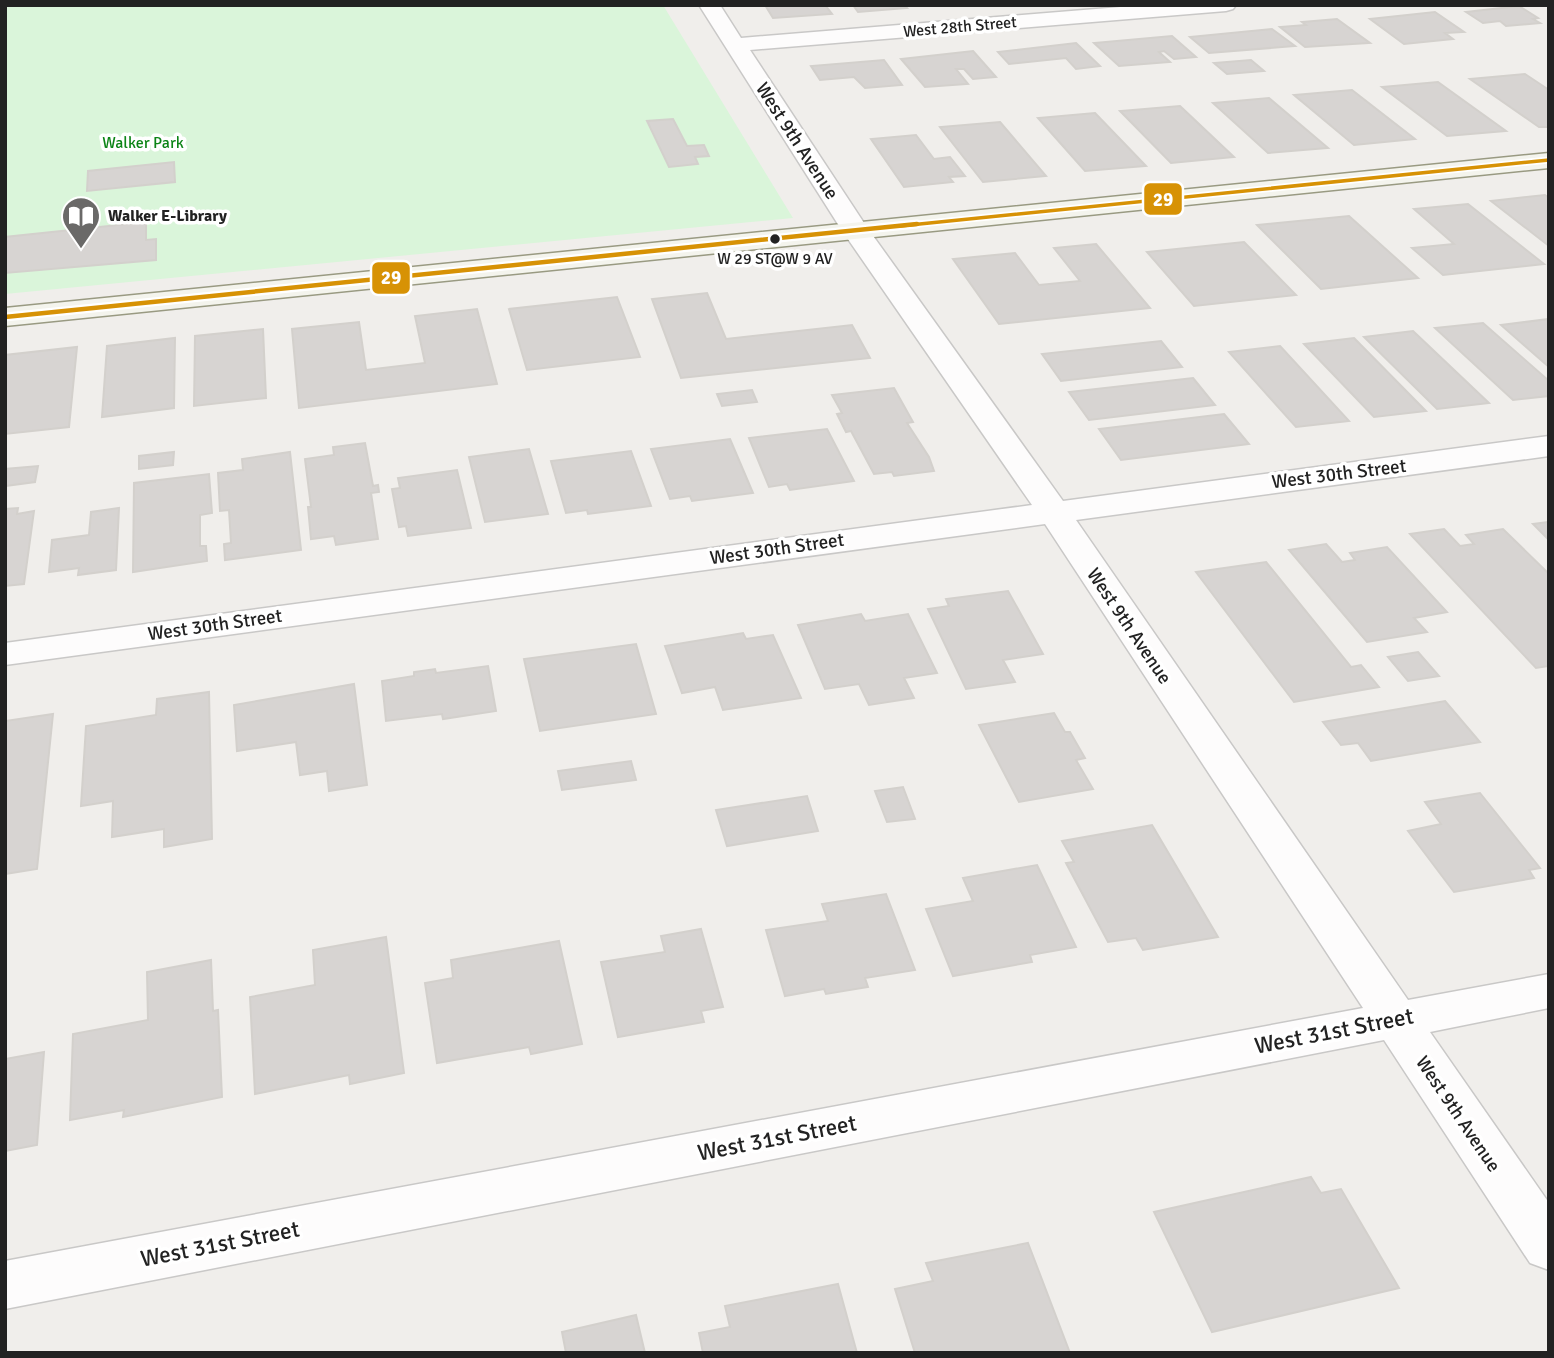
<svg xmlns="http://www.w3.org/2000/svg" width="1554" height="1358" font-family="Signika,sans-serif">
<style>
.park{fill:#daf5da}
.building{fill:#d7d4d2;stroke:#d3d0cc;stroke-width:2}
.lines{fill:none;stroke-linecap:round;stroke-linejoin:round}
.street-casing{stroke:#c9c8c7;stroke-width:3}
.secondary-casing{stroke:#999a82;stroke-width:3}
.street{fill:#fdfcfc;fill-rule:evenodd}
.secondary{fill:#f4f4ed;fill-rule:evenodd}
.bus-1-far1-casing{stroke:#fff;stroke-width:7}
.bus-1-casing{stroke:#fff;stroke-width:9}
.bus-1-far1{stroke:#d79205;stroke-width:3.5}
.bus-1{stroke:#d79205;stroke-width:4.5}
.bus-dot{fill:#222;stroke:#fff;stroke-width:2.5}
.labels{text-anchor:middle;dominant-baseline:central;stroke-width:7;stroke-linejoin:round;paint-order:stroke}
.far-street-label{font-size:16px;fill:#222;stroke:#fff}
.far-park-label{font-size:16px;fill:#0c8416;stroke:#fff}
.far-poi-label{font-size:16px;font-weight:bold;fill:#222;stroke:#fff;text-anchor:start}
.far-bus-label{font-size:16px;fill:#222;stroke:#fff}
.street-label{font-size:19px;fill:#222;stroke:#fff}
.near-street-label{font-size:23px;fill:#222;stroke:#fff}
.line-badge{stroke:#fff;stroke-width:2.5}
.badge-label{font-size:19px;text-anchor:middle;font-weight:bold;fill:#fff}
</style>
<rect width="100%" height="100%" fill="#f0eeeb"/>
<polygon class="park" points="5,5 663,5 793,218 5,294"/>
<g class="building">
<polygon points="765,5 825,5 832,14 773,18"/>
<polygon points="853,5 904,5 907,8 858,12"/>
<polygon points="1519,6 1538,18 1533,19 1540,23 1506,26 1500,21 1483,23 1466,12"/>
<polygon points="1435,12 1464,32 1445,33 1453,39 1404,44 1370,19"/>
<polygon points="1337,19 1370,43 1305,47 1280,27 1306,25 1302,22"/>
<polygon points="1272,29 1295,46 1209,53 1190,37"/>
<polygon points="1172,36 1196,57 1174,59 1164,51 1159,52 1170,62 1119,66 1094,43"/>
<polygon points="1076,43 1100,66 1076,69 1066,58 1009,64 998,52"/>
<polygon points="973,51 996,77 973,79 964,69 956,69 968,84 925,87 901,59"/>
<polygon points="884,60 902,85 865,88 854,77 820,80 811,66"/>
<polygon points="1251,60 1264,71 1227,74 1214,63"/>
<polygon points="1525,74 1549,90 1549,127 1539,127 1470,79"/>
<polygon points="1438,82 1506,131 1447,136 1382,87"/>
<polygon points="1352,90 1415,139 1354,145 1294,95"/>
<polygon points="1269,98 1328,148 1268,153 1213,103"/>
<polygon points="1180,106 1234,157 1171,163 1120,111"/>
<polygon points="1095,113 1146,166 1085,171 1038,118"/>
<polygon points="673,119 687,146 704,145 709,156 695,157 698,164 669,167 647,121"/>
<polygon points="1000,122 1046,176 983,182 940,127"/>
<polygon points="916,135 934,159 950,157 965,176 949,177 953,182 904,187 871,139"/>
<polygon points="174,162 175,182 87,191 88,171"/>
<polygon points="1545,195 1549,198 1549,246 1491,201"/>
<polygon points="1468,204 1544,264 1443,275 1412,248 1454,244 1414,209"/>
<polygon points="1349,216 1418,278 1321,289 1257,225"/>
<polygon points="146,222 146,240 156,239 156,260 5,273 5,237"/>
<polygon points="1244,242 1296,295 1194,306 1147,252"/>
<polygon points="1096,244 1150,308 999,324 953,259 1015,253 1039,285 1080,281 1054,248"/>
<polygon points="707,293 726,339 852,325 870,358 681,378 652,299"/>
<polygon points="617,297 640,357 527,370 509,309"/>
<polygon points="477,309 497,384 299,408 292,329 359,322 366,370 425,363 415,316"/>
<polygon points="1549,319 1549,367 1501,325"/>
<polygon points="1483,323 1549,381 1549,396 1513,400 1435,328"/>
<polygon points="263,329 266,398 194,406 195,336"/>
<polygon points="1413,331 1489,403 1437,409 1364,337"/>
<polygon points="175,338 174,408 102,417 107,346"/>
<polygon points="1354,338 1426,411 1374,417 1304,344"/>
<polygon points="1161,341 1182,367 1061,381 1042,354"/>
<polygon points="1280,346 1349,421 1296,427 1229,352"/>
<polygon points="77,347 69,427 5,434 5,355"/>
<polygon points="1193,378 1215,405 1089,420 1069,392"/>
<polygon points="894,388 913,422 907,423 929,457 934,471 894,476 892,472 874,474 851,431 846,432 837,414 842,413 832,395"/>
<polygon points="752,390 757,402 722,406 717,394"/>
<polygon points="1224,414 1249,444 1121,460 1099,429"/>
<polygon points="827,429 854,481 790,490 787,484 769,487 749,438"/>
<polygon points="730,439 753,493 692,501 690,496 670,499 651,449"/>
<polygon points="365,443 373,486 378,485 379,492 371,493 378,539 336,545 334,536 311,539 308,507 311,507 305,459 334,455 333,447"/>
<polygon points="529,449 548,514 485,522 469,457"/>
<polygon points="631,451 651,506 588,514 587,510 566,513 551,461"/>
<polygon points="174,452 173,465 139,469 139,456"/>
<polygon points="290,452 301,550 225,560 224,544 231,543 229,510 220,511 218,473 243,470 242,459"/>
<polygon points="38,466 35,482 5,486 5,469"/>
<polygon points="457,470 471,528 408,536 406,526 399,527 392,489 400,488 398,478"/>
<polygon points="209,474 212,513 200,515 200,546 206,546 207,561 133,572 134,483"/>
<polygon points="18,508 17,514 34,511 24,584 5,586 5,509"/>
<polygon points="119,508 116,570 78,575 79,568 49,572 52,540 89,535 91,512"/>
<polygon points="1549,522 1549,540 1533,524"/>
<polygon points="1444,529 1460,546 1474,544 1466,535 1503,529 1549,574 1549,666 1536,668 1410,534"/>
<polygon points="1326,544 1342,562 1355,560 1350,553 1387,547 1447,612 1414,618 1427,632 1367,642 1289,550"/>
<polygon points="1266,562 1351,667 1361,665 1379,687 1294,702 1196,572"/>
<polygon points="1008,591 1043,654 1003,660 1015,682 966,689 928,609 949,606 946,599"/>
<polygon points="861,614 865,621 908,614 937,673 904,678 914,698 869,705 859,684 825,689 798,625"/>
<polygon points="743,633 746,639 773,635 801,698 723,710 715,687 682,693 665,646"/>
<polygon points="636,644 656,714 540,731 524,659"/>
<polygon points="1418,652 1439,676 1408,681 1388,657"/>
<polygon points="488,666 496,711 443,719 442,714 386,721 382,681 414,676 414,672 435,669 436,673"/>
<polygon points="354,684 367,785 329,791 327,771 300,775 296,742 237,751 234,705"/>
<polygon points="209,692 212,839 164,847 164,829 112,837 113,801 81,806 86,726 156,715 157,699"/>
<polygon points="1445,701 1480,742 1371,761 1358,743 1341,745 1323,722"/>
<polygon points="1054,713 1065,732 1070,732 1085,758 1076,760 1093,789 1019,802 979,725"/>
<polygon points="53,714 37,869 5,874 5,721"/>
<polygon points="631,761 636,780 562,790 558,771"/>
<polygon points="903,787 915,819 887,822 875,791"/>
<polygon points="1480,793 1540,868 1529,870 1534,878 1454,892 1408,831 1441,824 1425,802"/>
<polygon points="807,796 818,831 727,846 716,810"/>
<polygon points="1152,825 1218,937 1143,950 1136,938 1108,942 1066,863 1074,862 1062,841"/>
<polygon points="1037,865 1076,947 1030,955 1032,962 953,976 926,909 973,901 963,878"/>
<polygon points="886,894 915,970 865,978 868,987 826,994 824,989 785,996 766,930 828,921 822,904"/>
<polygon points="701,929 723,1007 701,1011 704,1022 618,1037 601,962 665,952 661,936"/>
<polygon points="386,937 404,1073 350,1084 349,1075 255,1094 250,997 315,985 313,950"/>
<polygon points="559,941 582,1044 531,1054 529,1047 437,1063 425,983 453,978 451,960"/>
<polygon points="211,960 213,1011 218,1010 222,1097 123,1117 124,1110 70,1120 73,1034 148,1020 147,972"/>
<polygon points="44,1052 37,1145 5,1151 5,1059"/>
<polygon points="1311,1177 1321,1193 1341,1189 1399,1288 1212,1332 1154,1212"/>
<polygon points="1028,1243 1070,1353 915,1353 895,1289 933,1281 926,1263"/>
<polygon points="838,1284 857,1353 703,1353 699,1333 730,1327 725,1306"/>
<polygon points="636,1315 645,1353 566,1353 562,1332"/>
</g>
<g class="lines">
<defs>
<polygon id="street" points="699,5 720,5 741,38 1145,5 1236,5 1233,9 1226,11 750,50 866,226 1063,501 1549,436 1549,456 1076,520 1408,1000 1549,974 1549,1008 1430,1032 1549,1203 1549,1270 1530,1263 1384,1040 5,1309 5,1261 1363,1008 1045,524 5,665 5,643 1032,505 841,229"/>
<polygon id="secondary" points="1549,153 1549,168 5,326 5,308"/>
</defs>
<use href="#street" class="street-casing"/>
<use href="#secondary" class="secondary-casing"/>
<use href="#street" class="street"/>
<use href="#secondary" class="secondary"/>
<defs>
<polyline id="bus-1-far1" points="900,226 1549,160"/>
<polyline id="bus-1" points="5,317 917,224"/>
</defs>
<use href="#bus-1-far1" class="bus-1-far1-casing"/>
<use href="#bus-1" class="bus-1-casing"/>
<use href="#bus-1-far1" class="bus-1-far1"/>
<use href="#bus-1" class="bus-1"/>
</g>
<defs>
<symbol id="library-pin" viewBox="-11 -11 22 30"><path d="M0 17L-7.5 6A9.5 9.5 0 1 1 7.5 6Z" fill="#6a6968" stroke="#fff"/><path d="M-6-4Q-3-5.5-.7-3.5V5Q-3 3-6 4ZM6-4Q3-5.5 .7-3.5V5Q3 3 6 4Z" fill="#fff"/></symbol>
</defs>
<g fill-rule="evenodd">
<use href="#library-pin" x="59" y="194" width="44" height="60"/>
</g>
<circle class="bus-dot" cx="775" cy="239" r="6"/>
<g class="labels">
<g class="far-street-label">
<text transform="translate(960 27) rotate(-5)">West 28th Street</text>
</g>
<g class="far-park-label">
<text x="143" y="143">Walker Park</text>
</g>
<g class="far-poi-label">
<text x="108" y="216">Walker E-Library</text>
</g>
<g class="far-bus-label">
<text x="775" y="259">W 29 ST@W 9 AV</text>
</g>
<g class="street-label">
<text transform="translate(797 141) rotate(57)">West 9th Avenue</text>
<text transform="translate(1339 474) rotate(-7)">West 30th Street</text>
<text transform="translate(777 549) rotate(-8)">West 30th Street</text>
<text transform="translate(215 625) rotate(-8)">West 30th Street</text>
<text transform="translate(1129 626) rotate(56)">West 9th Avenue</text>
<text transform="translate(1458 1114) rotate(56)">West 9th Avenue</text>
</g>
<g class="near-street-label">
<text transform="translate(1334 1031) rotate(-11)">West 31st Street</text>
<text transform="translate(777 1138) rotate(-11)">West 31st Street</text>
<text transform="translate(220 1244) rotate(-11)">West 31st Street</text>
</g>
</g>
<g class="line-badge">
<rect x="1143" y="182" width="40" height="34" rx="7" fill="#d79205"/>
<rect x="371" y="261" width="40" height="34" rx="7" fill="#d79205"/>
</g>
<g class="badge-label">
<text x="1163" y="206">29</text>
<text x="391" y="284">29</text>
</g>
<rect width="1554" height="1358" fill="none" stroke="#222222" stroke-width="14"/>
</svg>
